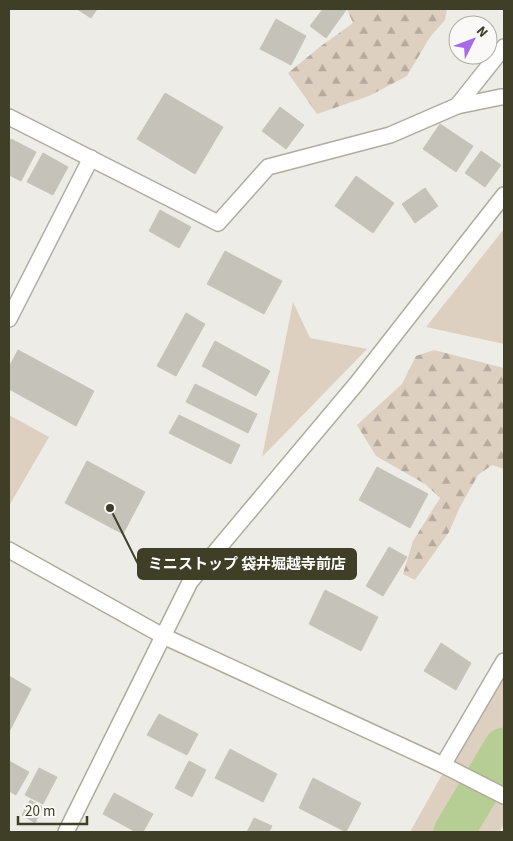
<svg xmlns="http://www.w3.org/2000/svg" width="513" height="841" font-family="'Source Sans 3','Noto Sans JP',sans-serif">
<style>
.green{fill:#ddd0c1}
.forest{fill:url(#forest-firs)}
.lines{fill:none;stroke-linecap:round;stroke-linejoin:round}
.river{stroke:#b6ce93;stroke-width:41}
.building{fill:#c5c3b9;stroke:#c7c5b9}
.street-casing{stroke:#afada1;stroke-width:18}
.secondary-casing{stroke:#aeac99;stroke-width:18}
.street{stroke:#fff;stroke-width:15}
.secondary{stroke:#fff;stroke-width:15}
.leader{fill:none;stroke:#3f3e26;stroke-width:2}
.callout-dot{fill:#3f3e26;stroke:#faf9f7;stroke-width:2}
.callout{fill:#3f3e26;stroke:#3f3e26;stroke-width:2}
.callout-label{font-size:15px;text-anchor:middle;font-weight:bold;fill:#fff}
</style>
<defs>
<pattern id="forest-firs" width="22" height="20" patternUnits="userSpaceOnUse" patternTransform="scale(1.25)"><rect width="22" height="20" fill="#ddd0c1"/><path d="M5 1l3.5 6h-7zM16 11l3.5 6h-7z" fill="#b5aa9d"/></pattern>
</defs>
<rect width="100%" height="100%" fill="#eeece6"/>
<g class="green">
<polygon points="504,229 504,344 426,327"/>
<polygon points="293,302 310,338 367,349 262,457"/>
<polygon points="9,415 49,437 9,506"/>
<polygon points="504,664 504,824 499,832 410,832"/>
</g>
<g class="forest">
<polygon points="347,9 447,9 445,20 430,37 407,76 369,96 317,114 288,73 321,46 353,23"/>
<polygon points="434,350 504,368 504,469 492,465 478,475 460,507 449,532 415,580 403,574 413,541 440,498 425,484 376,456 357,425 402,384 416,356"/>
</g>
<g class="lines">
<polyline class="river" points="454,832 504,748"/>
</g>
<g class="building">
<polygon points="77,9 97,9 91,18"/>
<polygon points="323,9 343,9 346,10 326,38 310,26"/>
<polygon points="276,19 306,36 291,65 260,49"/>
<polygon points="165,93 223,127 195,174 137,139"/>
<polygon points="280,107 304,125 286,149 262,131"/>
<polygon points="440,124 473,146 456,172 423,149"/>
<polygon points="11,139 36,152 21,181 9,175 9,144"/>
<polygon points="481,151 501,165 485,187 465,173"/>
<polygon points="43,153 68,167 53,195 27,182"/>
<polygon points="356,176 394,203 373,233 335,206"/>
<polygon points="425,188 438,206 415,223 402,204"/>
<polygon points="160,210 191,227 179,248 149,231"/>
<polygon points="225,251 282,281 264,314 207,284"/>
<polygon points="186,313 205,324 176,376 157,366"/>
<polygon points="215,341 270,371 256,396 202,366"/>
<polygon points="18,350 94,391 76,426 9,389 9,367"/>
<polygon points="195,384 257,414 248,433 186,402"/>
<polygon points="179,415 240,445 231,464 169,433"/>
<polygon points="87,461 145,492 123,534 65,503"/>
<polygon points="377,467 428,494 410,528 359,500"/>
<polygon points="389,547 407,557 383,596 366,586"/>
<polygon points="325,590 378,617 361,651 309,624"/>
<polygon points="441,643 471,663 456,690 424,671"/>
<polygon points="9,676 31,689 9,732"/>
<polygon points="159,714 198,734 187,755 147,735"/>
<polygon points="230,749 277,774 263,802 215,778"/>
<polygon points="9,761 29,772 16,795 9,791"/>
<polygon points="189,761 206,770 192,797 175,788"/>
<polygon points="39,768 57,777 43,804 25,795"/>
<polygon points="313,778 361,803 346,832 299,808"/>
<polygon points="114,793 153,814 143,832 136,832 103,814"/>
<polygon points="30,800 43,807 35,823 22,815"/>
<polygon points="254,818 272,826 269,832 247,832"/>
</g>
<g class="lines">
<defs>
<g id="street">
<polyline points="457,106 504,47"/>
<polyline points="9,117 218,223 268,167 390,135 457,106 501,97 504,97"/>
<polyline points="9,319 91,158"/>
<polyline points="443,765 504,661"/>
</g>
<g id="secondary">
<polyline points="9,550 163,636 443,765 504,796"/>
<polyline points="66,832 190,582 357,383 504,195"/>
</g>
</defs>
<use href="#street" class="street-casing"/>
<use href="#secondary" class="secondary-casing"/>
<use href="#street" class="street"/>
<use href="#secondary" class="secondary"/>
</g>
<path class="leader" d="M110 508L138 564"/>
<circle class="callout-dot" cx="110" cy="508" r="5"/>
<rect class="callout" x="138" y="549" width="218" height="30" rx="5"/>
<g class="callout-label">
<text x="247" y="569">ミニストップ 袋井堀越寺前店</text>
</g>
<rect width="513" height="841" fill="none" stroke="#3f3e26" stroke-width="20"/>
<g transform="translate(473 40) rotate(48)"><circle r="24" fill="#faf9f7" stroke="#afaea3"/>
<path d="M0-4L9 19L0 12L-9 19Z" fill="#a86be7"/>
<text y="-8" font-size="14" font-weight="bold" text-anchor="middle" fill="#3f3e26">N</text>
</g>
<path d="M18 816v8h69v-8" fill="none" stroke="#3f3e26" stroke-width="2.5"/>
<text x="25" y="816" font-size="15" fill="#3f3e26" stroke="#faf9f7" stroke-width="4" paint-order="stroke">20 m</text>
</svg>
